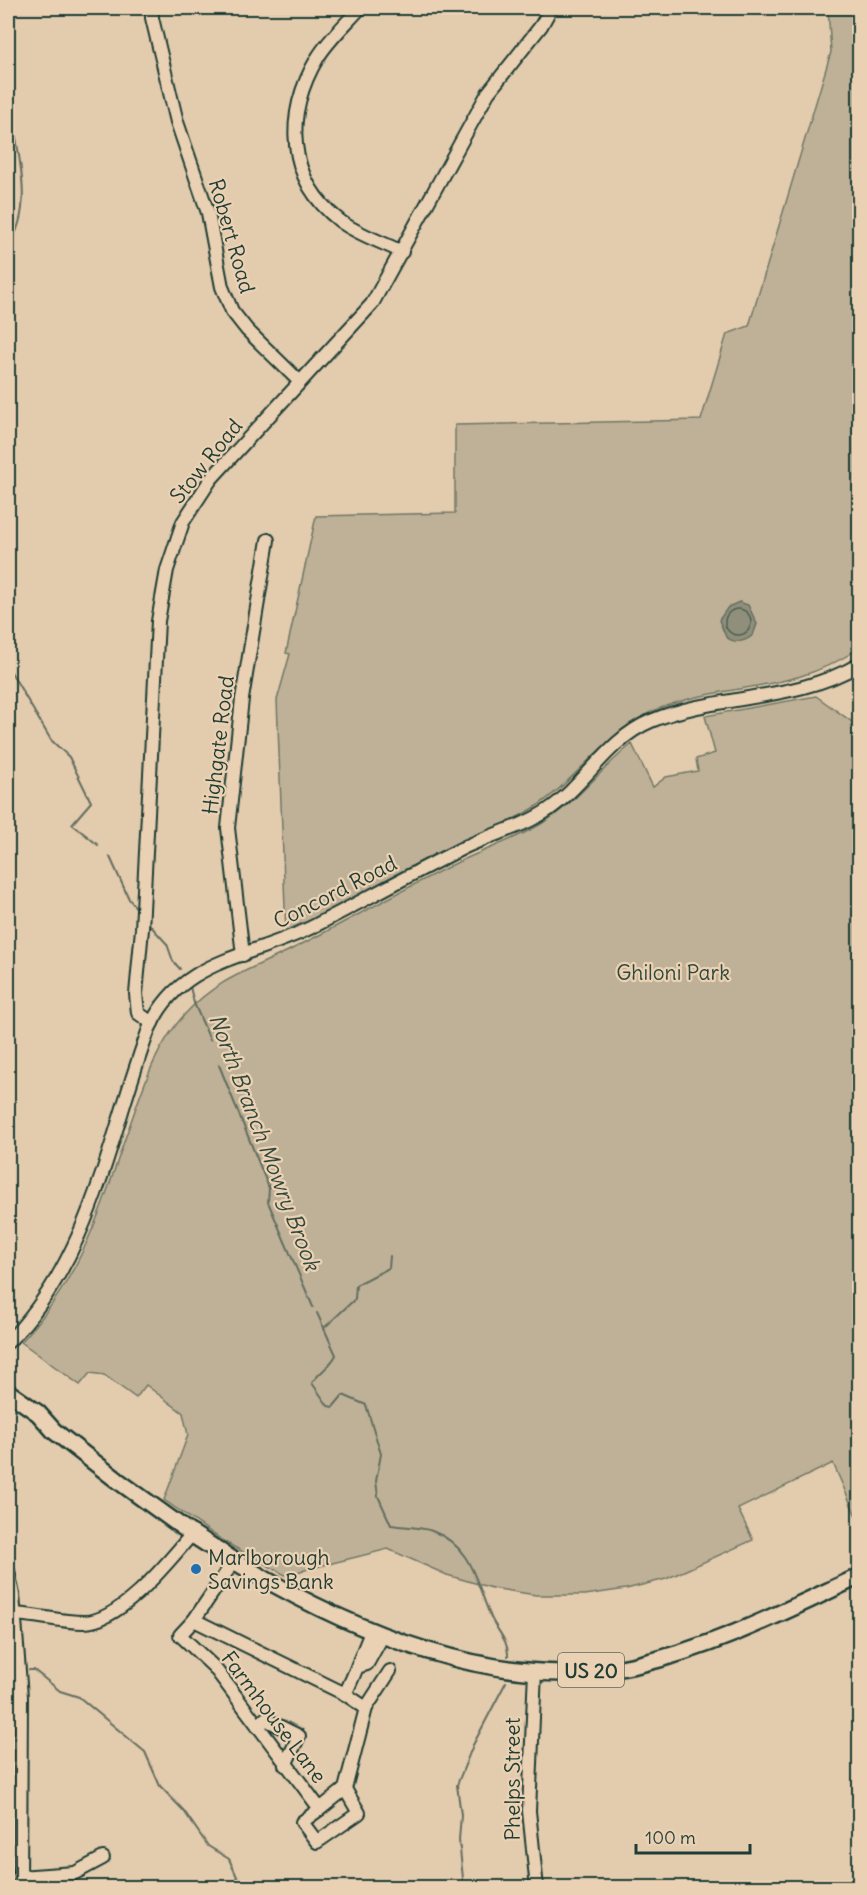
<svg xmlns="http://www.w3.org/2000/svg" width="867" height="1895" font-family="Delius,sans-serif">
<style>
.green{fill:#bfb197;stroke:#6f7766;stroke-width:1.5}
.water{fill:#908f7b;stroke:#636e5f;stroke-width:1.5}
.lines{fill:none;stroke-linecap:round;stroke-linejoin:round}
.shore{stroke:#4c5e50;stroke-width:1.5}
.stream{stroke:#636e5f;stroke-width:2}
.minor-casing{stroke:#1f3d34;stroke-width:16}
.major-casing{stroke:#1f3d34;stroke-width:20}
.highway-casing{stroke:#1f3d34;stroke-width:21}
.minor{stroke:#ebd1b3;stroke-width:12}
.major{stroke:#ebd1b3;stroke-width:15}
.highway{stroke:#ebd1b3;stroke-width:16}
.poi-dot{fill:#1f6fb2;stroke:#ebd1b3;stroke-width:2}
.labels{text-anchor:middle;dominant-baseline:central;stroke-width:4.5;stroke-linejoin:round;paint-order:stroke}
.shield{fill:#ebd1b3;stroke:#5c695a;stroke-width:1.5}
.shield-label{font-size:20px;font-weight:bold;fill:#1f3d34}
.street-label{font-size:21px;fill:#1f3d34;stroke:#ebd1b3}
.park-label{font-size:21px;fill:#2f493e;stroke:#ebd1b3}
.poi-label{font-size:21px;fill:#1f3d34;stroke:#ebd1b3;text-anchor:start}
.water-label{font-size:22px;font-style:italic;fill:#30493f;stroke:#ebd1b3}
</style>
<rect width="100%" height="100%" fill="#e3cbae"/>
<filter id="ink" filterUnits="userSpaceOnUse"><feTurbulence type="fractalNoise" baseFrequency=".0167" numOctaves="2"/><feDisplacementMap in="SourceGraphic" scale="12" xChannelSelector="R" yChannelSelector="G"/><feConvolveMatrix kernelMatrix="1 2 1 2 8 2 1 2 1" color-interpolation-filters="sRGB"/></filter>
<g filter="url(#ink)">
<g class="green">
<path d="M828,8H859V648C789,697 719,680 649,713C604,735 576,781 534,808C506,825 473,836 443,850C390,877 339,906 286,933L277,700L290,654L286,653L316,516L455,513V425L701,420L727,334L749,326L831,52Z"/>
<path d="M816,696L859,727V1523L833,1463L738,1509L753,1540L666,1579L626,1589L585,1595H536L492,1588L447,1575L388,1549L285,1575L225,1542L164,1500L188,1435L183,1413L146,1385L136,1398L104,1375L90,1373L80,1385L21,1342C81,1279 101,1209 128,1130C143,1088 155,1046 186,1013C218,978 253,969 294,948C348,921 400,891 454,864C483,850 514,840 541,824C577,803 600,769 632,744L653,787L666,777L698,771L696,759L715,753L705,716Z"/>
</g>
<path class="water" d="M739,602L748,605L757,624L753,635C745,642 735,644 726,637L719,620L728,607Z"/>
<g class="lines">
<circle class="shore" cx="738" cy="622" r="13"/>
<g class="stream">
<path d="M8,110L12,114C18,156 35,209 8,246"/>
<polyline points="8,667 51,740 69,757 91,802 72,824 98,845"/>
<polyline points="110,857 129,899 137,909"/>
<polyline points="148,923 167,944 173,961 180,969"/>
<polyline points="190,987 194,1003 210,1040"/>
<polyline points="219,1065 269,1188 268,1202 313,1307"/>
<path d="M317,1313L336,1355C330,1367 319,1372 312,1383L328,1406L333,1407L343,1395L366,1405L381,1454L376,1481L378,1496L391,1525C404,1527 420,1527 432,1531C471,1545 476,1582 490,1615C495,1629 509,1640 508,1656"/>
<polyline points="323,1329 355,1299 356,1285 389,1268 390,1256"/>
<polyline points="29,1670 34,1670 60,1691 79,1697 145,1752 160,1786 184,1811 208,1846 229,1859 242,1888"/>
<polyline points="8,1671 10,1671"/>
<polyline points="464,1888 459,1840 461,1815 457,1785 473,1745 506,1682"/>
</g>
<defs>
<g id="minor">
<polyline points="152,8 152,18 177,122 208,213 222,287 232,311 247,330 300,382"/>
<path d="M360,8C346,24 330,38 318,57C284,114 286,179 340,221C357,234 382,242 402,252"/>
<polyline points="243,955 228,828 242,699 268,540"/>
<polyline points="152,1023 138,1013 136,994 142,929 158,621 167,570 183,522 211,479 372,304 488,93 541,26 551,8"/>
<path d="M8,1342C92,1258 109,1136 149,1029C180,957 254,958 316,925C366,899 415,872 465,847C492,834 523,827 548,810C586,784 608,739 651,721C719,693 794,703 860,664"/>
<polyline points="8,1571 13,1595 21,1697 20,1888"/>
<path d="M14,1614C37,1615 60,1622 83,1622C120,1623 169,1561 192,1534"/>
<polyline points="194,1620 234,1561"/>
<path d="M372,1630C362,1652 356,1673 345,1694L194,1620L180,1635L214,1667L320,1809L302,1822L317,1842L359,1813L345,1789L366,1708L390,1671"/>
<polyline points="360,1666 367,1664 383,1635"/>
<polyline points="535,1671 529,1811 537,1888"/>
<polyline points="345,1694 366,1708"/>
<polyline points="258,1727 265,1719 299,1736 285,1765"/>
<polyline points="320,1809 345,1789"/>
<polyline points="19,1877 75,1873 103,1858"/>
</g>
<g id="major">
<polyline points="8,1392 38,1413 54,1431 117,1480 192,1534"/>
<path d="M234,1561C348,1630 500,1696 636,1665C715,1647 787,1610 860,1576"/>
</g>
<polyline id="highway" points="192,1534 234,1561"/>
</defs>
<use href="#minor" class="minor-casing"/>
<use href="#major" class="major-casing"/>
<use href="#highway" class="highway-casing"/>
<use href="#minor" class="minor"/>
<use href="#major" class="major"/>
<use href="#highway" class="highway"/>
</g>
</g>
<circle class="poi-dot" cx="196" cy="1569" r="6"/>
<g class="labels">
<rect class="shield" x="558" y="1653" width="66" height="34" rx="4.5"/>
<g class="shield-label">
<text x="591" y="1670">US 20</text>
</g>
<g class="street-label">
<text transform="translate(232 236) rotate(74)">Robert Road</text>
<text transform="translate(206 461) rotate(-51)">Stow Road</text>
<text transform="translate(218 745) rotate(-83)">Highgate Road</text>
<text transform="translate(335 892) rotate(-27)">Concord Road</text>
<text transform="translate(274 1717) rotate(53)">Farmhouse Lane</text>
<text transform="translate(512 1779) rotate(-90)">Phelps Street</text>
</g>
<g class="park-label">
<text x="673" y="972">Ghiloni Park</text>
</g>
<g class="poi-label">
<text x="208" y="1557">Marlborough<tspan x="208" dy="24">Savings Bank</tspan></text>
</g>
<g class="water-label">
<text transform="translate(265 1142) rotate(69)">North Branch Mowry Brook</text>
</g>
</g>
<rect width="867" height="1895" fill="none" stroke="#ebd1b3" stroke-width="30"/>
<rect x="15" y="15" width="837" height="1865" fill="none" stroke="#1f3d34" stroke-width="2" filter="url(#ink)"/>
<path d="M636 1844v9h114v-9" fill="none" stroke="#1f3d34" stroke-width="3"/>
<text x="645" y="1844" font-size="18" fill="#1f3d34" stroke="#ebd1b3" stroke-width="4.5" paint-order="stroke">100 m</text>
</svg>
